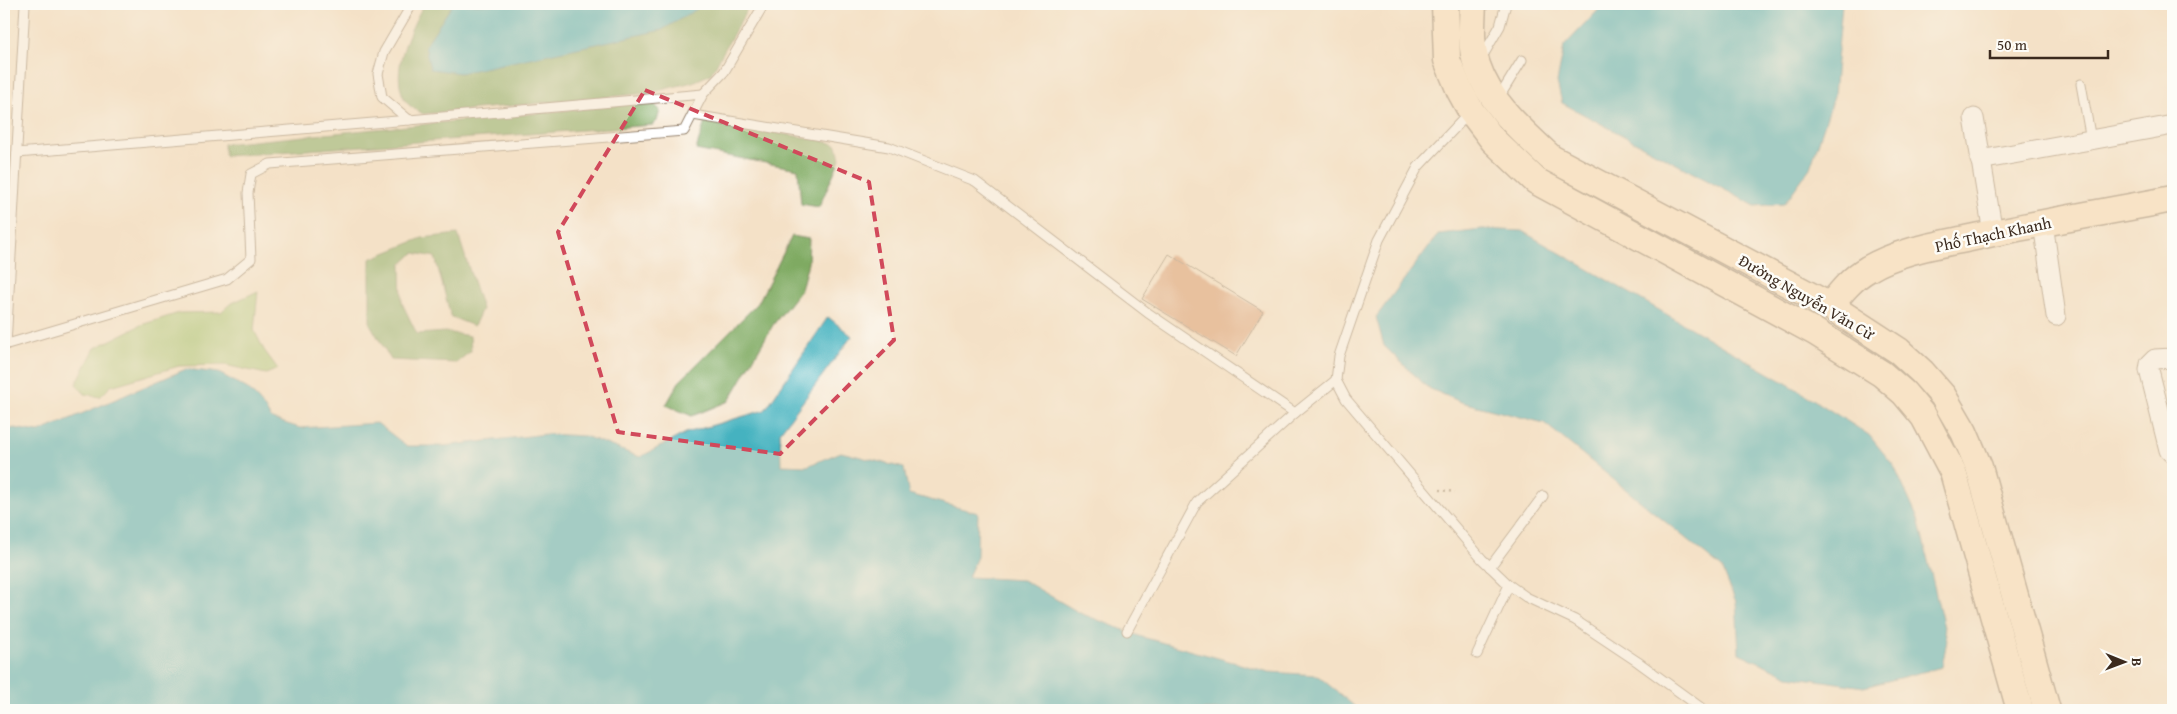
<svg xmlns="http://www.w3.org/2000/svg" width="2177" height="714" font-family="'Gentium Book Plus',serif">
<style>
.green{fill:#9fc56f;stroke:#6d7846}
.forest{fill:#7faa62;stroke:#5d6a40}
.water{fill:#44b2c0;stroke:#406e6f}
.building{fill:#d9996e}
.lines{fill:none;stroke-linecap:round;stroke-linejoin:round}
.lane-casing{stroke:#988672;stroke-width:11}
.street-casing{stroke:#988672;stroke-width:21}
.secondary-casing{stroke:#988672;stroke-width:29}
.path{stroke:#988672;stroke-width:2.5;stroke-dasharray:1 4;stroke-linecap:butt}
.lane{stroke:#fff;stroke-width:9}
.street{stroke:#fff;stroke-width:19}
.secondary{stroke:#fde5c5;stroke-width:26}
.marked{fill:none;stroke:#d1495b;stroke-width:4;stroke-dasharray:10 6;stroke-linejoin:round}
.labels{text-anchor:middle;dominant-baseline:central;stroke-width:5;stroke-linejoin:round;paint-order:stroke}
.street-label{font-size:16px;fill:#3b2a1e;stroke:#fdfcf7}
</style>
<rect width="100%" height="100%" fill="#fdfcf7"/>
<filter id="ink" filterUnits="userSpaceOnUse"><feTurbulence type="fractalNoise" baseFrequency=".02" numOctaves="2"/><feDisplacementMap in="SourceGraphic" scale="10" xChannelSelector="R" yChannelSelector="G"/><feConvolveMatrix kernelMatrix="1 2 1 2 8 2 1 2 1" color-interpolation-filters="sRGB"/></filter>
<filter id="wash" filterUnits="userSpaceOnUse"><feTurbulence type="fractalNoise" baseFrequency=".0096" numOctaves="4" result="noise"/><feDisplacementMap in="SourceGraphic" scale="20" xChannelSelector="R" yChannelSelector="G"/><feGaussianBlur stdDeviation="1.12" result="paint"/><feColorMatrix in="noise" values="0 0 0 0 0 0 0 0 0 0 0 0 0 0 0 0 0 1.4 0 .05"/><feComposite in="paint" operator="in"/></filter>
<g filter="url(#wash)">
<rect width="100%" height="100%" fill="#f4e1c7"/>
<polygon class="green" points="258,291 254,330 264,350 278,369 266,374 225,365 179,366 111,386 100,397 85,394 76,384 95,348 141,325 179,313 221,312 230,304"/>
<g class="forest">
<path d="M424,4H453L425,46L697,9L700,4H750L711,74L693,82L649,93L423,114C417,110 408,106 405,100C389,72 410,29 424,4Z"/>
<polygon points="641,103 655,105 660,110 657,121 653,125 225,156 223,144"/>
<polygon points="705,122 822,140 837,145 840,159 819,207 801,204 798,169 696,150"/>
<polygon points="458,234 482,309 474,326 451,317 435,257 414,253 401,265 402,303 417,334 446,332 470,336 471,351 456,363 391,360 370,324 370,259 422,238"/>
<polygon points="792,236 809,239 808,263 801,289 773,325 729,401 692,416 666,405 679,382 758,303"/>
</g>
<g class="water">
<polygon points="453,4 700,4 697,9 662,30 460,73 430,69 425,46"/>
<polygon points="1604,4 1842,4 1834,96 1810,168 1784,204 1755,206 1562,103 1557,82 1564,46"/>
<polygon points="1482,229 1522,231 1800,391 1869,435 1894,466 1918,519 1947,640 1942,667 1864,687 1789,676 1739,653 1736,602 1722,568 1544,423 1461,402 1428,388 1384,346 1376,317 1438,234"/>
<polygon points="828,317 852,336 780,432 781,465 807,466 841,452 904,468 909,494 978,513 977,557 968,577 1023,580 1080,613 1142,637 1269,672 1317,675 1359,710 4,710 4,431 14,428 39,432 186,369 219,373 248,389 258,399 272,419 300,428 377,423 407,446 443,446 546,434 585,436 640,457 686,433 765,410"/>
</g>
<g id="blocks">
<polygon class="building" points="1169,254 1263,311 1236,356 1142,299"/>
</g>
</g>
<g filter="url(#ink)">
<use href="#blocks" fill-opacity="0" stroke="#988672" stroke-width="1"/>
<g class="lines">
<defs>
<g id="lane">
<polyline points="412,4 384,52 378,74 382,97 409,120 703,94"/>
<polyline points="1481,59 1500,26 1506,4"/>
<polyline points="2081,84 2091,140"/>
<polyline points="1498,99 1522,60"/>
<polyline points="1470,112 1418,167 1379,240 1339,356 1336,380 1346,399 1482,559 1509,585 1526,597 1575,620 1638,662 1704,710"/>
<polyline points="693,115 889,147 975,181 1148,313 1295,413"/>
<polyline points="17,153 409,120"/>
<polyline points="4,345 227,279 251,259 248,193 251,174 270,164 684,131 703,94 724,72 764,4"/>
<polyline points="6,345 25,4"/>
<polyline points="1490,567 1543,496"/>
<polyline points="1127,631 1197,502 1295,413 1336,380"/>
<polyline points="1477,654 1509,585"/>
</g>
<g id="street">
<polyline points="1974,118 1993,233"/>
<polyline points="1980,160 2173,125"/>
<polyline points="2043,223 2056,316"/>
<polyline points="2173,358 2155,359 2150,364 2149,370 2169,450 2173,454"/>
</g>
<g id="secondary">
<polyline points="1445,4 1447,60 1460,91 1471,111 1493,140 1536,181 1815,332 1882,374 1904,393 1924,417 1953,472 2020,710"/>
<path d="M1473,4C1472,23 1470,46 1477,65C1490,104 1523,132 1551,158L1830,306L1899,351L1922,372L1943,396L1964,432L1979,467L2047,710"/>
<path d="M1830,306C1841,292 1852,278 1868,269C1898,251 1937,245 1970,238C2037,223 2105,212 2173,199"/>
</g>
</defs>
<use href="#lane" class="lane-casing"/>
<use href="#street" class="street-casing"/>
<use href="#secondary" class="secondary-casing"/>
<polyline class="path" points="1440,490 1455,492"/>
<use href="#lane" class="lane"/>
<use href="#street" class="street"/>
<use href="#secondary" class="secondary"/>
</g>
</g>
<path d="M0 0H2177V714H0ZM645,90L869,182L894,340L780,454L618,432L558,232Z" fill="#f4e1c7" fill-opacity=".55" fill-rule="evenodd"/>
<path class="marked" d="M645,90L869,182L894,340L780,454L618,432L558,232Z"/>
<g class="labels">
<g class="street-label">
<text transform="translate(1993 234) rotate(-12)">Phố Thạch Khanh</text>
<text transform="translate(1807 297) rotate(30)">Đường Nguyễn Văn Cừ</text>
</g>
</g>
<rect width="2177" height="714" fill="none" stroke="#fdfcf7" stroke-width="20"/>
<g transform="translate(2124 662) rotate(91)" stroke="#fdfcf7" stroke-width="4" paint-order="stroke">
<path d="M0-4L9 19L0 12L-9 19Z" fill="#3b2a1e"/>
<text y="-8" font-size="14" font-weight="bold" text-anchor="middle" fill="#3b2a1e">B</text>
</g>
<path d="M1990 50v8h118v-8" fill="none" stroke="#3b2a1e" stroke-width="2.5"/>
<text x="1997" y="50" font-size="15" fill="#3b2a1e" stroke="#fdfcf7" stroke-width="4" paint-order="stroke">50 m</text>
</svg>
